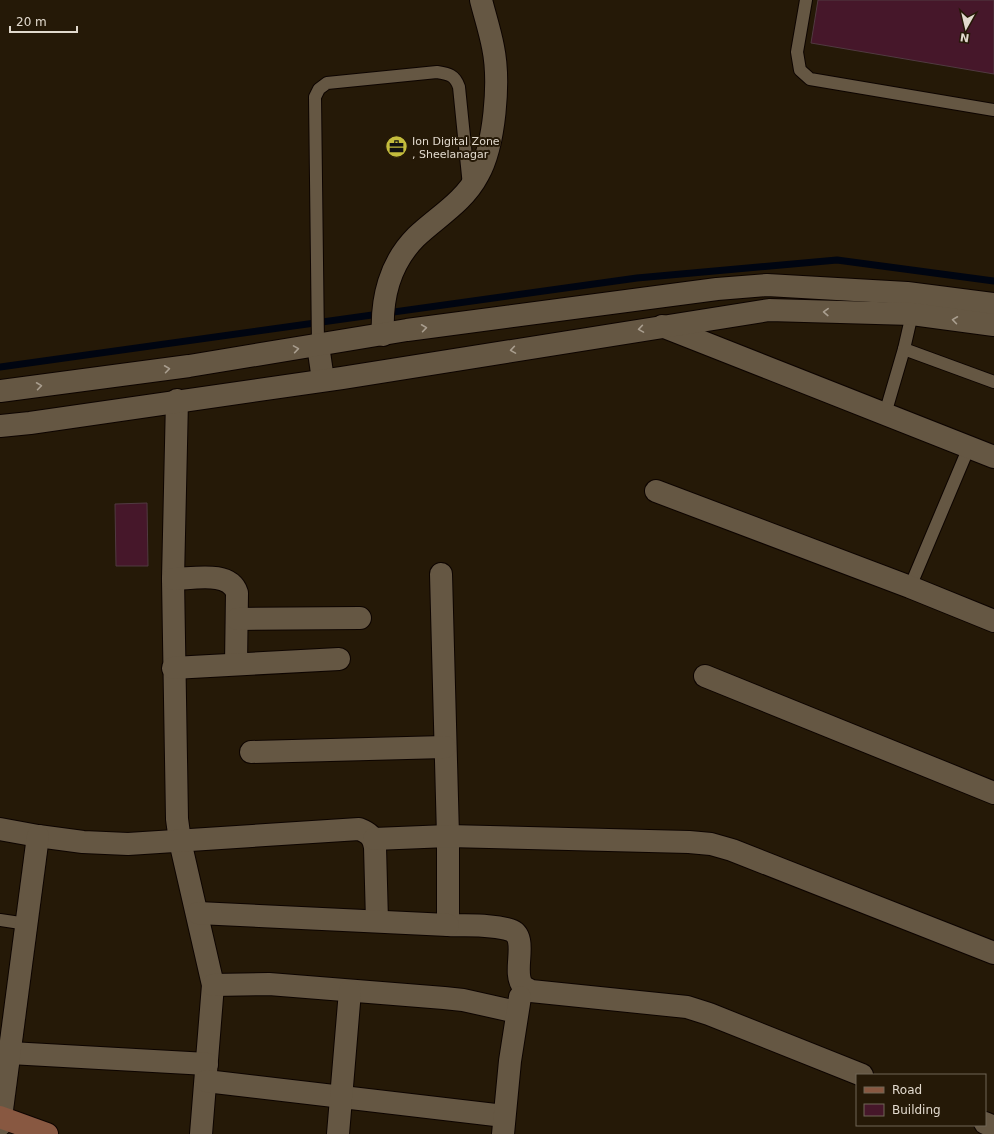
<svg xmlns="http://www.w3.org/2000/svg" width="994" height="1134" font-family="'DejaVu Sans',sans-serif">
<style>
.lines{fill:none;stroke-linecap:round;stroke-linejoin:round}
.stream{stroke:#000511;stroke-width:7}
.building{fill:#46172a;stroke:#513a41}
.service-casing{stroke:#0d0400;stroke-width:14}
.minor-casing{stroke:#0d0400;stroke-width:24}
.tertiary-casing{stroke:#0d0400;stroke-width:24}
.secondary-casing{stroke:#0d0400;stroke-width:24}
.service{stroke:#655743;stroke-width:12}
.minor{stroke:#655743;stroke-width:22}
.tertiary{stroke:#655743;stroke-width:22}
.secondary{stroke:#885841;stroke-width:22}
.oneway{stroke:#a99e8f}
.labels{text-anchor:middle;dominant-baseline:central;stroke-width:4;stroke-linejoin:round;paint-order:stroke}
.poi-label{font-size:11px;fill:#e1d9cd;stroke:#251907;text-anchor:start}
</style>
<rect width="100%" height="100%" fill="#251907"/>
<g class="lines">
<polyline class="stream" points="0,367 637,278 837,260 994,281"/>
</g>
<g class="building">
<polygon points="818,0 994,0 994,74 811,43"/>
<polygon points="147,503 148,566 116,566 115,504"/>
</g>
<g class="lines">
<defs>
<g id="service">
<polyline points="806,0 797,52 800,70 810,79 994,110"/>
<path d="M318,345L315,97L319,89L327,83L437,72C449,74 455,75 459,87L469,186"/>
<polyline points="904,349 994,382"/>
<polyline points="885,414 904,349 912,314"/>
<polyline points="910,587 969,447"/>
<polyline points="0,920 27,924"/>
</g>
<g id="minor">
<polyline points="662,326 994,457"/>
<path d="M383,335C381,299 390,263 416,237C437,217 464,202 478,175C495,145 500,81 493,47C490,31 485,16 481,0"/>
<polyline points="318,345 323,380"/>
<polyline points="177,400 173,579 177,819 180,841 213,985 201,1134"/>
<polyline points="656,491 910,587 994,621"/>
<path d="M441,574L448,836V925C468,926 491,924 510,930C530,936 511,972 523,986C524,988 529,989 531,991L687,1007L709,1014L862,1075"/>
<path d="M173,579C192,579 230,570 237,593L236,664"/>
<polyline points="237,619 360,618"/>
<polyline points="173,668 339,659"/>
<polyline points="705,676 994,793"/>
<polyline points="251,752 445,747"/>
<path d="M0,829L38,836L83,842L128,844L359,829C369,833 373,836 375,847L377,921"/>
<polyline points="374,839 448,836 689,842 711,844 732,850 994,953"/>
<polyline points="198,913 448,925"/>
<polyline points="213,985 269,984 444,998 463,1000 517,1012"/>
<polyline points="10,1053 207,1064"/>
<polyline points="206,1081 504,1116"/>
<polyline points="985,1123 994,1127"/>
<polyline points="0,1125 38,836"/>
<polyline points="338,1134 350,991"/>
<polyline points="503,1134 510,1061 520,997"/>
</g>
<g id="tertiary">
<polyline points="0,391 189,366 407,330 717,289 767,285 907,293 994,304"/>
<polyline points="0,426 30,423 342,378 769,310 912,314 994,325"/>
</g>
<polyline id="secondary" points="0,1117 47,1134"/>
</defs>
<use href="#service" class="service-casing"/>
<use href="#minor" class="minor-casing"/>
<use href="#tertiary" class="tertiary-casing"/>
<use href="#secondary" class="secondary-casing"/>
<use href="#service" class="service"/>
<use href="#minor" class="minor"/>
<use href="#tertiary" class="tertiary"/>
<use href="#secondary" class="secondary"/>
</g>
<defs><path id="oneway-chevron" d="M-2-3.5L2.5 0L-2 3.5" fill="none" stroke-width="1.6" stroke-linecap="round" stroke-linejoin="round"/></defs>
<g class="oneway">
<use href="#oneway-chevron" transform="translate(826 312) rotate(-178)"/>
<use href="#oneway-chevron" transform="translate(955 320) rotate(-172)"/>
<use href="#oneway-chevron" transform="translate(424 328) rotate(-8)"/>
<use href="#oneway-chevron" transform="translate(641 329) rotate(171)"/>
<use href="#oneway-chevron" transform="translate(296 349) rotate(-9)"/>
<use href="#oneway-chevron" transform="translate(513 350) rotate(171)"/>
<use href="#oneway-chevron" transform="translate(167 369) rotate(-8)"/>
<use href="#oneway-chevron" transform="translate(39 386) rotate(-8)"/>
</g>
<defs>
<symbol id="office-disc" viewBox="-11 -11 22 22"><circle r="9.5" fill="#c4bc3d" stroke="#251907"/><path d="M-6-3h4V-5.5h4V-3h4V5H-6ZM-1-4.5V-3h2v-1.5ZM-6 0V1H6V0Z" fill="#111"/></symbol>
</defs>
<g fill-rule="evenodd">
<use href="#office-disc" x="384" y="134" width="25" height="25"/>
</g>
<g class="labels">
<g class="poi-label">
<text x="412" y="141">Ion Digital Zone<tspan x="412" dy="13">, Sheelanagar</tspan></text>
</g>
</g>
<rect x="856" y="1074" width="130" height="52" fill="#251907" stroke="#706656"/>
<rect x="864" y="1087" width="20" height="6" fill="#885841" stroke="#706656"/>
<text x="892" y="1094" font-size="12" fill="#e1d9cd">Road</text>
<rect x="864" y="1104" width="20" height="12" fill="#46172a" stroke="#706656"/>
<text x="892" y="1114" font-size="12" fill="#e1d9cd">Building</text>
<g transform="translate(966 28) rotate(188)" stroke="#251907" stroke-width="3" paint-order="stroke">
<path d="M0-3L7 15L0 10L-7 15Z" fill="#e1d9cd"/>
<text y="-6" font-size="11" font-weight="bold" text-anchor="middle" fill="#e1d9cd">N</text>
</g>
<path d="M10 26v6h67v-6" fill="none" stroke="#e1d9cd" stroke-width="2"/>
<text x="16" y="26" font-size="12" fill="#e1d9cd" stroke="#251907" stroke-width="3" paint-order="stroke">20 m</text>
</svg>
